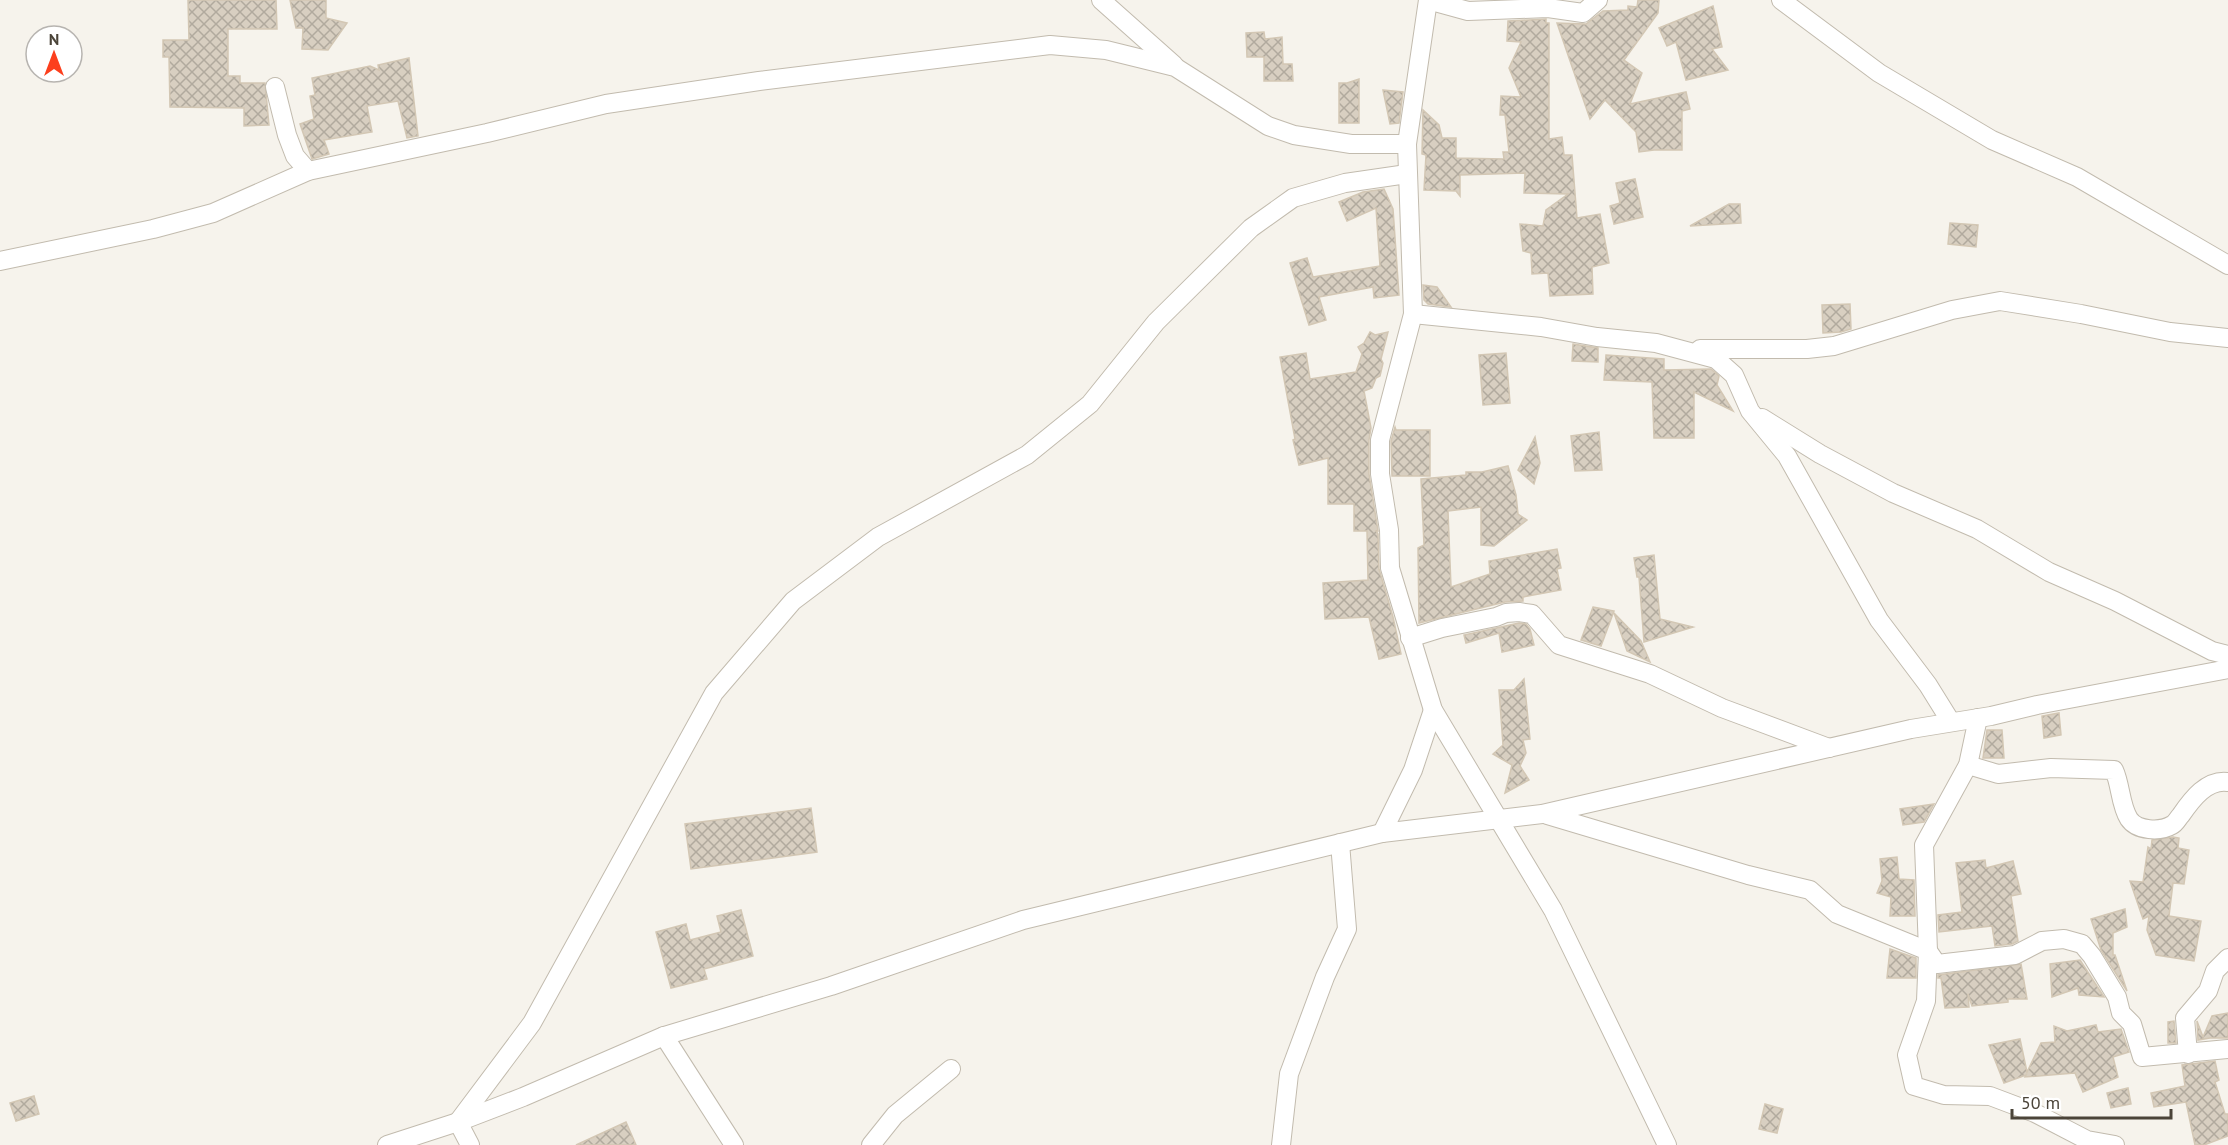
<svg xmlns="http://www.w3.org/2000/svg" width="2228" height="1145" font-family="'PT Sans',sans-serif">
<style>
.building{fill:url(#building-cross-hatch);stroke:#d3c7b4;stroke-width:1.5}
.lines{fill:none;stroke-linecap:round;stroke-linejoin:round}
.street-casing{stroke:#c2bbae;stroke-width:20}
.street{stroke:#fff;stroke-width:18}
</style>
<defs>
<pattern id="building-cross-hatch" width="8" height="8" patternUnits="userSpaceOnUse" patternTransform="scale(1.5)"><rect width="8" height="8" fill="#d8cfc1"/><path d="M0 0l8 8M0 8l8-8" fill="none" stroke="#b1aa9e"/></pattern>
</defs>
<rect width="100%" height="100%" fill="#f6f3ec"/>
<g class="building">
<polygon points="188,0 276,0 277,29 228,29 228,76 240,76 240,83 265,83 269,125 244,126 244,108 170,107 169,57 163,57 163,40 189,40"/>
<polygon points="290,0 326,0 326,18 347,23 328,50 302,49 303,28 296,28"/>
<polygon points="1638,0 1659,0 1658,13 1624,60 1642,73 1630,104 1686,92 1690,109 1682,111 1682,150 1654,150 1639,152 1636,132 1605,100 1590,119 1557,23 1586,24 1603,11 1628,10 1628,6 1637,7"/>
<polygon points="1713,6 1722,47 1712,49 1728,70 1686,80 1676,42 1667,46 1659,28"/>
<polygon points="1546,19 1546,23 1549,23 1549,139 1562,137 1564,155 1572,155 1577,218 1600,214 1609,263 1592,267 1593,294 1550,296 1548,273 1532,274 1531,253 1523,251 1520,224 1543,226 1546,210 1568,194 1524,193 1525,173 1460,175 1460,196 1456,191 1424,190 1426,155 1422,154 1423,110 1439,125 1442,138 1456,138 1456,158 1504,159 1503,152 1509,152 1505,115 1500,115 1501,96 1521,97 1509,68 1521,42 1507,41 1508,21"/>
<polygon points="1264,32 1265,39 1282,37 1283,64 1292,64 1293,81 1264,81 1264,57 1247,57 1246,33"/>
<polygon points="409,58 418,136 407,138 398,101 367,106 372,132 324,140 329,154 312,159 300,124 314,119 310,96 315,95 312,78 370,66 379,70 378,65"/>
<polygon points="1359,79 1359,123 1339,123 1339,83 1347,83"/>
<polygon points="1383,90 1403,92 1399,123 1390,124"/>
<polygon points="1635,179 1643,217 1614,224 1610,206 1620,203 1616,183"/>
<polygon points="1384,189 1393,209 1399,295 1374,298 1373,287 1319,297 1326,320 1309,325 1290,263 1307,258 1313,277 1380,266 1376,208 1347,221 1339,202 1363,192"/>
<polygon points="1729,204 1740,204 1741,223 1690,226"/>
<polygon points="1950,223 1978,225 1976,247 1948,244"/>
<polygon points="1423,285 1437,287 1451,307 1428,304 1424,300"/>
<polygon points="1850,304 1851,329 1841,332 1823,333 1822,305"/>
<polygon points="1370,332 1375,335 1388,332 1381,359 1383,363 1380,376 1376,378 1372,388 1364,391 1371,428 1369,440 1369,474 1378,531 1376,531 1378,534 1379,569 1393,617 1401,654 1379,659 1369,617 1325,619 1323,583 1368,580 1367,531 1354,531 1354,504 1328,504 1328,458 1299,465 1293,440 1295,439 1280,357 1306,353 1310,379 1356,372 1362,354 1358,347 1364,343"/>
<polygon points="1573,344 1598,348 1598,362 1572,361"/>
<polygon points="1506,353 1510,403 1483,405 1479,355"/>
<polygon points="1606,355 1664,359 1664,370 1711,369 1719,376 1717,385 1733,411 1694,392 1694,438 1654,438 1652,382 1604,380"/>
<polygon points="1395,427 1396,430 1430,430 1430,476 1392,476 1391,441"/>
<polygon points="1599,432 1602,470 1575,471 1571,436"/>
<polygon points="1535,437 1540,463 1534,484 1518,470"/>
<polygon points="1508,466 1516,495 1518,514 1527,520 1494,546 1481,545 1481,507 1448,511 1451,587 1490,574 1489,561 1557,549 1561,568 1557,569 1561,590 1523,597 1523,601 1505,602 1419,623 1418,548 1424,545 1421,479 1466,475 1466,472 1482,472"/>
<polygon points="1654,555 1660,619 1693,627 1644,642 1639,577 1637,577 1634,558"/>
<polygon points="1593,607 1614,611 1601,646 1581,640"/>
<polygon points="1614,613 1641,641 1650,662 1627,651"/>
<polygon points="1519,623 1526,624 1530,629 1534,645 1502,652 1499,633 1466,643 1464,635"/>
<polygon points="1524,679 1530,739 1523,740 1526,753 1520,766 1529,780 1505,793 1512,765 1493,754 1503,745 1499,690 1514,690"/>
<polygon points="2059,713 2061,735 2044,738 2042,716"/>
<polygon points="1987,730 2002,730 2004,758 1983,758"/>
<polygon points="1934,804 1924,822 1903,825 1900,809"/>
<polygon points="811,808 817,852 691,869 685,824"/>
<polygon points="2173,837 2179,838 2178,848 2189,850 2184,884 2173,883 2169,916 2201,921 2194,961 2156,955 2147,930 2149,916 2143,919 2130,881 2143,882 2148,847 2151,849 2152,840"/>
<polygon points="1897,857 1899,879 1914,880 1915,916 1890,916 1891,897 1877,893 1882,881 1880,859"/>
<polygon points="1985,860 1986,868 2013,861 2021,894 2011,896 2018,941 2012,944 1995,946 1992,926 1939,932 1938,915 1962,912 1956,863"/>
<polygon points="2125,909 2127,927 2113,933 2113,955 2115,955 2127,991 2101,950 2091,919"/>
<polygon points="741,910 753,956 704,969 707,979 671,988 656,932 686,924 690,940 721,932 717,916"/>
<polygon points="1890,949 1916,958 1916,978 1887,978"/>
<polygon points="2080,960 2104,997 2079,995 2078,988 2052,997 2050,964"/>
<polygon points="2021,964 2027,999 2008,999 2008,1002 1972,1006 1968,994 1969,1007 1945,1008 1941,978 1938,978 1938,975"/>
<polygon points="2228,1013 2228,1038 2210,1038 2198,1040 2197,1021 2203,1037 2212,1016"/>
<polygon points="2174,1021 2176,1043 2168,1043 2168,1022"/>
<polygon points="2096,1025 2098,1032 2121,1029 2129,1052 2113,1057 2118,1077 2083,1092 2075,1073 2025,1077 2026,1075 2004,1083 1989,1045 2020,1039 2027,1072 2041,1043 2055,1042 2054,1026 2067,1031"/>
<polygon points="2215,1061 2219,1080 2215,1082 2225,1114 2228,1114 2228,1136 2204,1145 2195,1145 2186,1102 2154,1107 2151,1093 2185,1086 2182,1065"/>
<polygon points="2128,1088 2131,1104 2111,1108 2107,1093"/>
<polygon points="34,1096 39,1114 16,1121 10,1103"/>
<polygon points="1765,1104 1783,1109 1777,1133 1759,1129"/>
<polygon points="626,1122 636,1145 576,1145"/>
</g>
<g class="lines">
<defs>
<g id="street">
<polyline points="1101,0 1174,65"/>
<polyline points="1428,0 1407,144 1413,314 1380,440 1380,474 1389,530 1390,568 1433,710 1553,910 1667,1145"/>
<polyline points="1428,0 1468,11 1548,8 1583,13 1598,0"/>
<polyline points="1781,0 1879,73 1992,140 2077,177 2228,265"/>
<polyline points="275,87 287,135 295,156 308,171"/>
<polyline points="0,261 153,229 213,213 308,171 487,133 606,104 759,81 1050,45 1106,50 1175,67 1268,126 1294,135 1351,144 1407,144"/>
<polyline points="1413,314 1541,327 1597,337 1656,343 1716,359 1734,375 1750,411 1787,456 1879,620 1928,685 1951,722"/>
<polyline points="1700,349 1807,349 1834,346 1952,310 2000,301 2081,314 2170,332 2228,338"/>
<polyline points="1762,418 1820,454 1893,493 1977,529 2049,572 2115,601 2212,651 2228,655"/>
<polyline points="1410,638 1442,628 1496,617 1506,613 1519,612 1532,614 1559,645 1650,674 1722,708 1829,748"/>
<polyline points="1978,718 1968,765 1924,845 1928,951 1937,964 2015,955 2042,941 2064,939 2082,944 2092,956 2117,997 2121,1013 2132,1024 2142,1057 2228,1049"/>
<path d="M1968,765L1998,774L2051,768L2114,770C2121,785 2120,805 2129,819C2137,831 2160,832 2172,825C2176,823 2178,818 2181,815C2192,799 2207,779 2228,782"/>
<polyline points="1547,815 1748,875 1810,890 1837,914 1928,951 1926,1001 1907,1055 1914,1086 1944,1095 1990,1096 2035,1113 2087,1140 2115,1145"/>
<polyline points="1382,833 1413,770 1433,710"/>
<polyline points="664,1036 734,1145"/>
<polyline points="2188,1054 2185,1018 2208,991 2215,971 2228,958"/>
<polyline points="387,1145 458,1122 523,1097 664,1036 831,986 1023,920 1382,833 1542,814 1911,729 1991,716 2037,705 2228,669"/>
<polyline points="470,1145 458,1122 532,1023 714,693 793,601 878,537 1027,455 1090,404 1156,322 1251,228 1293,198 1345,183 1407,174"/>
<polyline points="871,1145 895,1115 951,1069"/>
<polyline points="1281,1145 1289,1074 1325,977 1347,929 1340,843"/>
</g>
</defs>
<use href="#street" class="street-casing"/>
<use href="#street" class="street"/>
</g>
<g transform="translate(54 54)"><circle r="28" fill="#ffffff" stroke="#b7b4b0" stroke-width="1.5"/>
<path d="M0-4.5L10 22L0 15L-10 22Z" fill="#fc3f1d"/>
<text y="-9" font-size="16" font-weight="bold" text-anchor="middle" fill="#4b4439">N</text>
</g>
<path d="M2012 1109v9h159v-9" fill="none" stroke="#4b4439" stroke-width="3"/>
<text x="2021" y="1109" font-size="18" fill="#4b4439" stroke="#ffffff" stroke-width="4.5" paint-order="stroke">50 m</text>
</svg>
